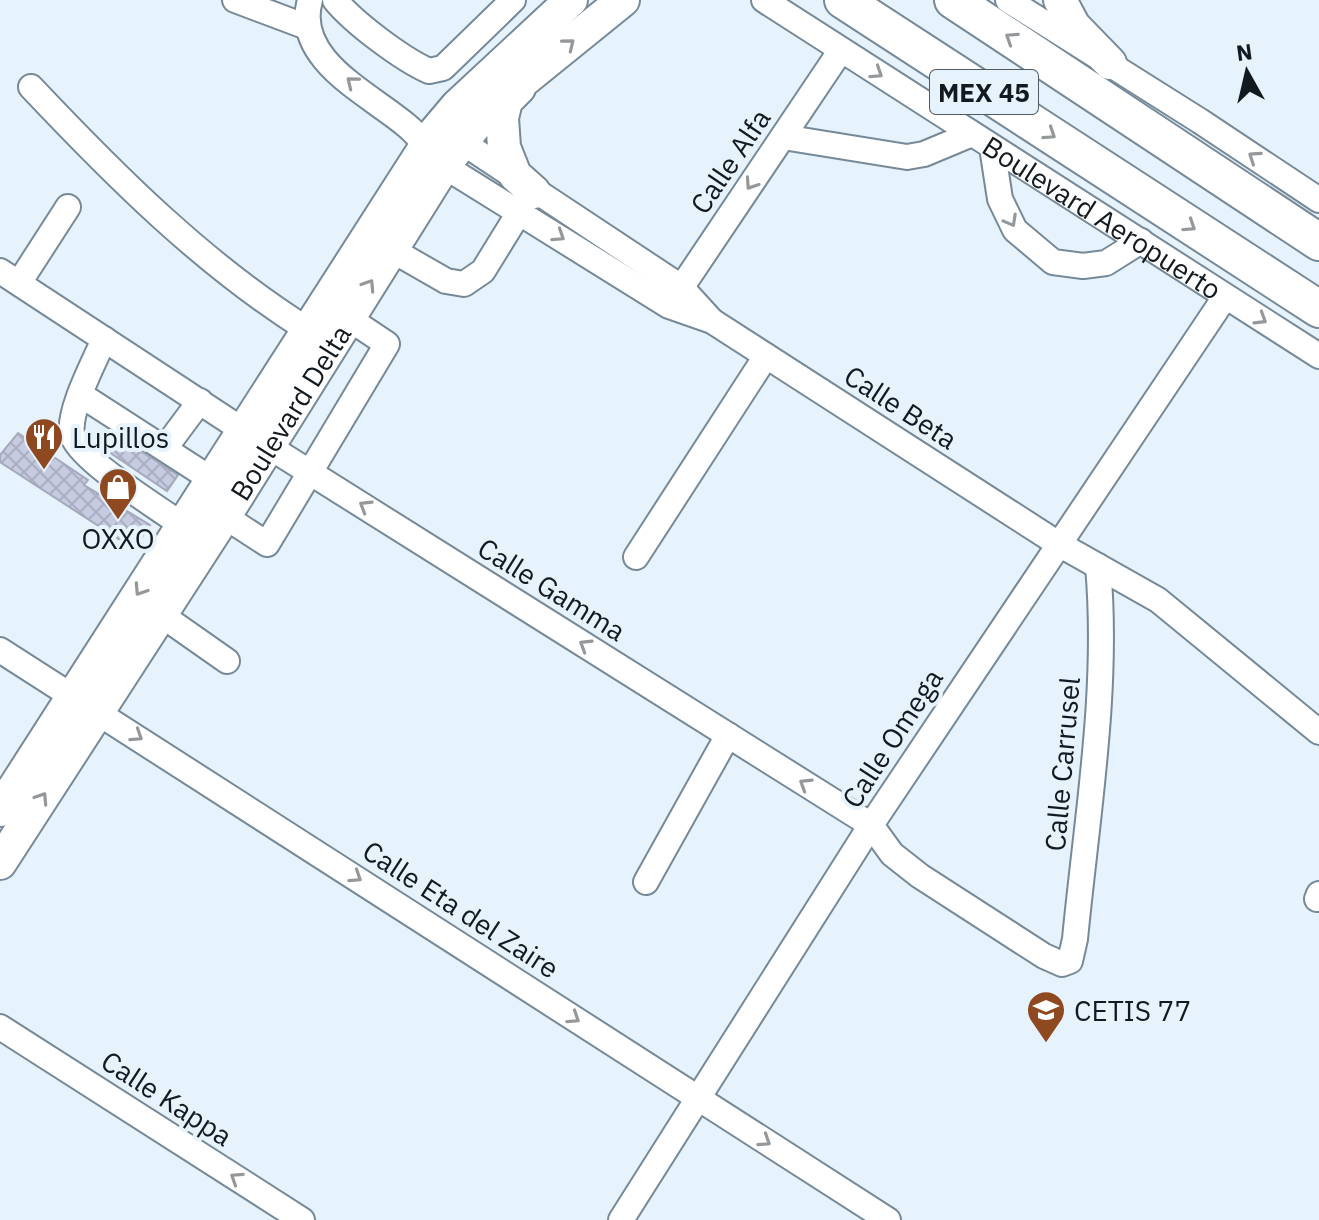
<svg xmlns="http://www.w3.org/2000/svg" width="1319" height="1220" font-family="'IBM Plex Sans',sans-serif">
<style>
.building{fill:url(#building-cross-hatch);stroke:#a5a9be;stroke-width:2}
.lines{fill:none;stroke-linecap:round;stroke-linejoin:round}
.minor-casing{stroke:#768998;stroke-width:28}
.major-casing{stroke:#768998;stroke-width:36}
.highway-casing{stroke:#768998;stroke-width:40}
.minor{stroke:#fff;stroke-width:24}
.major{stroke:#fff;stroke-width:32}
.highway{stroke:#fff;stroke-width:36}
.oneway{stroke:#94989a}
.labels{text-anchor:middle;dominant-baseline:central;stroke-width:8;stroke-linejoin:round;paint-order:stroke}
.shield{fill:#e6f2fc;stroke:#525a61;stroke-width:2}
.shield-label{font-size:26px;font-weight:bold;fill:#12191f}
.street-label{font-size:28px;fill:#12191f;stroke:#e6f2fc}
.poi-label{font-size:28px;fill:#12191f;stroke:#e6f2fc;text-anchor:start}
</style>
<defs>
<pattern id="building-cross-hatch" width="8" height="8" patternUnits="userSpaceOnUse" patternTransform="scale(2)"><rect width="8" height="8" fill="#c6cbe1"/><path d="M0 0l8 8M0 8l8-8" fill="none" stroke="#a9aec1"/></pattern>
</defs>
<rect width="100%" height="100%" fill="#e6f2fc"/>
<g class="building">
<polygon points="18,433 88,480 84,485 150,525 134,549 0,462 0,455"/>
<polygon points="112,433 178,475 167,491 103,448"/>
</g>
<g class="lines">
<defs>
<g id="minor">
<polyline points="235,0 307,27"/>
<path d="M310,0C293,59 368,93 406,125C420,136 431,153 444,166L669,306L712,321L1057,543L1158,600L1319,732"/>
<path d="M335,0C354,23 402,59 429,71L443,68L513,0"/>
<path id="s1" d="M764,0L1319,356"/>
<polyline points="1008,0 1200,121 1319,200"/>
<path d="M31,87C115,176 204,265 308,330"/>
<polyline points="447,136 462,142 681,287 711,320"/>
<polyline points="783,137 907,157 924,154 972,134"/>
<polyline points="992,147 1000,199 1015,230 1053,262 1083,266 1106,263 1141,241"/>
<polyline points="392,250 446,281 464,284 483,271 520,211"/>
<path d="M0,271L244,431L871,825L892,854L920,876L1044,956L1062,964L1070,961L1075,939C1087,815 1109,690 1098,566"/>
<polyline points="19,283 68,207"/>
<polyline points="673,300 841,50"/>
<path d="M104,339C95,361 68,410 72,434C76,458 159,508 182,525"/>
<polyline points="81,395 211,479"/>
<polyline points="165,448 200,401"/>
<polyline points="224,516 267,544 387,344 348,318"/>
<polyline points="636,557 766,356"/>
<polyline points="160,614 227,661"/>
<polyline points="0,650 888,1220"/>
<polyline points="646,882 728,735"/>
<polyline points="1317,899 1319,894"/>
<polyline points="0,1027 302,1220"/>
<polyline points="621,1220 871,825 1225,297"/>
</g>
<g id="major">
<polyline points="1060,0 1074,26 1110,63"/>
<polyline points="519,88 506,101 502,118 504,147 515,175 534,192"/>
<polyline points="0,810 435,132 457,106 571,0"/>
<path id="s2" d="M0,863L233,503L444,166L486,111L623,0"/>
</g>
<g id="highway">
<polyline points="843,0 1319,309"/>
<polyline points="953,0 1319,242"/>
</g>
</defs>
<use href="#minor" class="minor-casing"/>
<use href="#major" class="major-casing"/>
<use href="#highway" class="highway-casing"/>
<use href="#minor" class="minor"/>
<use href="#major" class="major"/>
<use href="#highway" class="highway"/>
</g>
<defs><path id="oneway-chevron" d="M-2-3.5L2.5 0L-2 3.5" fill="none" stroke-width="1.6" stroke-linecap="round" stroke-linejoin="round" transform="scale(2)"/></defs>
<g class="oneway">
<use href="#oneway-chevron" transform="translate(1011 38) rotate(-147)"/>
<use href="#oneway-chevron" transform="translate(569 44) rotate(-39)"/>
<use href="#oneway-chevron" transform="translate(877 73) rotate(33)"/>
<use href="#oneway-chevron" transform="translate(352 82) rotate(-141)"/>
<use href="#oneway-chevron" transform="translate(1050 134) rotate(33)"/>
<use href="#oneway-chevron" transform="translate(1254 157) rotate(-146)"/>
<use href="#oneway-chevron" transform="translate(751 184) rotate(124)"/>
<use href="#oneway-chevron" transform="translate(1011 221) rotate(61)"/>
<use href="#oneway-chevron" transform="translate(1190 226) rotate(33)"/>
<use href="#oneway-chevron" transform="translate(559 236) rotate(33)"/>
<use href="#oneway-chevron" transform="translate(369 285) rotate(-57)"/>
<use href="#oneway-chevron" transform="translate(1261 319) rotate(32)"/>
<use href="#oneway-chevron" transform="translate(365 506) rotate(-148)"/>
<use href="#oneway-chevron" transform="translate(140 590) rotate(123)"/>
<use href="#oneway-chevron" transform="translate(585 645) rotate(-148)"/>
<use href="#oneway-chevron" transform="translate(137 736) rotate(33)"/>
<use href="#oneway-chevron" transform="translate(805 784) rotate(-148)"/>
<use href="#oneway-chevron" transform="translate(42 798) rotate(-57)"/>
<use href="#oneway-chevron" transform="translate(356 877) rotate(33)"/>
<use href="#oneway-chevron" transform="translate(574 1018) rotate(33)"/>
<use href="#oneway-chevron" transform="translate(765 1141) rotate(33)"/>
<use href="#oneway-chevron" transform="translate(236 1178) rotate(-147)"/>
</g>
<defs>
<symbol id="restaurant-pin" viewBox="-11 -11 22 30"><path d="M0 17L-7.5 6A9.5 9.5 0 1 1 7.5 6Z" fill="#8e4920" stroke="#e6f2fc"/><path d="M-5-6h1v4h1v-4h1v4h1v-4h1v5L-1.5 .5V6h-2V.5L-5-1ZM5-6V6H3V1.5H1.5Q1.5-4 5-6Z" fill="#fff"/></symbol>
<symbol id="shop-pin" viewBox="-11 -11 22 30"><path d="M0 17L-7.5 6A9.5 9.5 0 1 1 7.5 6Z" fill="#8e4920" stroke="#e6f2fc"/><path d="M-5-2.5h2.3a2.7 3.5 0 0 1 5.4 0H5L5.5 6h-11ZM-1.5-2.5h3a1.5 2.3 0 0 0-3 0Z" fill="#fff"/></symbol>
<symbol id="school-pin" viewBox="-11 -11 22 30"><path d="M0 17L-7.5 6A9.5 9.5 0 1 1 7.5 6Z" fill="#8e4920" stroke="#e6f2fc"/><path d="M0-5L7-2L0 1L-7-2ZM-4 1L0 2.5L4 1V4Q0 6-4 4Z" fill="#fff"/></symbol>
</defs>
<g fill-rule="evenodd">
<use href="#restaurant-pin" x="22" y="415" width="44" height="60"/>
<use href="#shop-pin" x="96" y="465" width="44" height="60"/>
<use href="#school-pin" x="1024" y="988" width="44" height="60"/>
</g>
<g class="labels">
<rect class="shield" x="930" y="70" width="108" height="44" rx="6"/>
<g class="shield-label">
<text x="984" y="92">MEX 45</text>
</g>
<g class="street-label">
<text transform="translate(730 161) rotate(-56)">Calle Alfa</text>
<text stroke="none"><textPath href="#s1" startOffset="402">Boulevard Aeropuerto</textPath></text>
<text transform="translate(901 407) rotate(33)">Calle Beta</text>
<text stroke="none"><textPath href="#s2" startOffset="536">Boulevard Delta</textPath></text>
<text transform="translate(552 589) rotate(32)">Calle Gamma</text>
<text transform="translate(892 738) rotate(-57)">Calle Omega</text>
<text transform="translate(1062 764) rotate(-85)">Calle Carrusel</text>
<text transform="translate(461 909) rotate(33)">Calle Eta del Zaire</text>
<text transform="translate(167 1098) rotate(33)">Calle Kappa</text>
</g>
<g class="poi-label">
<text x="72" y="437">Lupillos</text>
<text x="118" y="538" text-anchor="middle">OXXO</text>
<text x="1074" y="1010">CETIS 77</text>
</g>
</g>
<g transform="translate(1247 72) rotate(352)" stroke="#e6f2fc" stroke-width="6" paint-order="stroke">
<path d="M0-6L14 30L0 20L-14 30Z" fill="#12191f"/>
<text y="-12" font-size="22" font-weight="bold" text-anchor="middle" fill="#12191f">N</text>
</g>
</svg>
